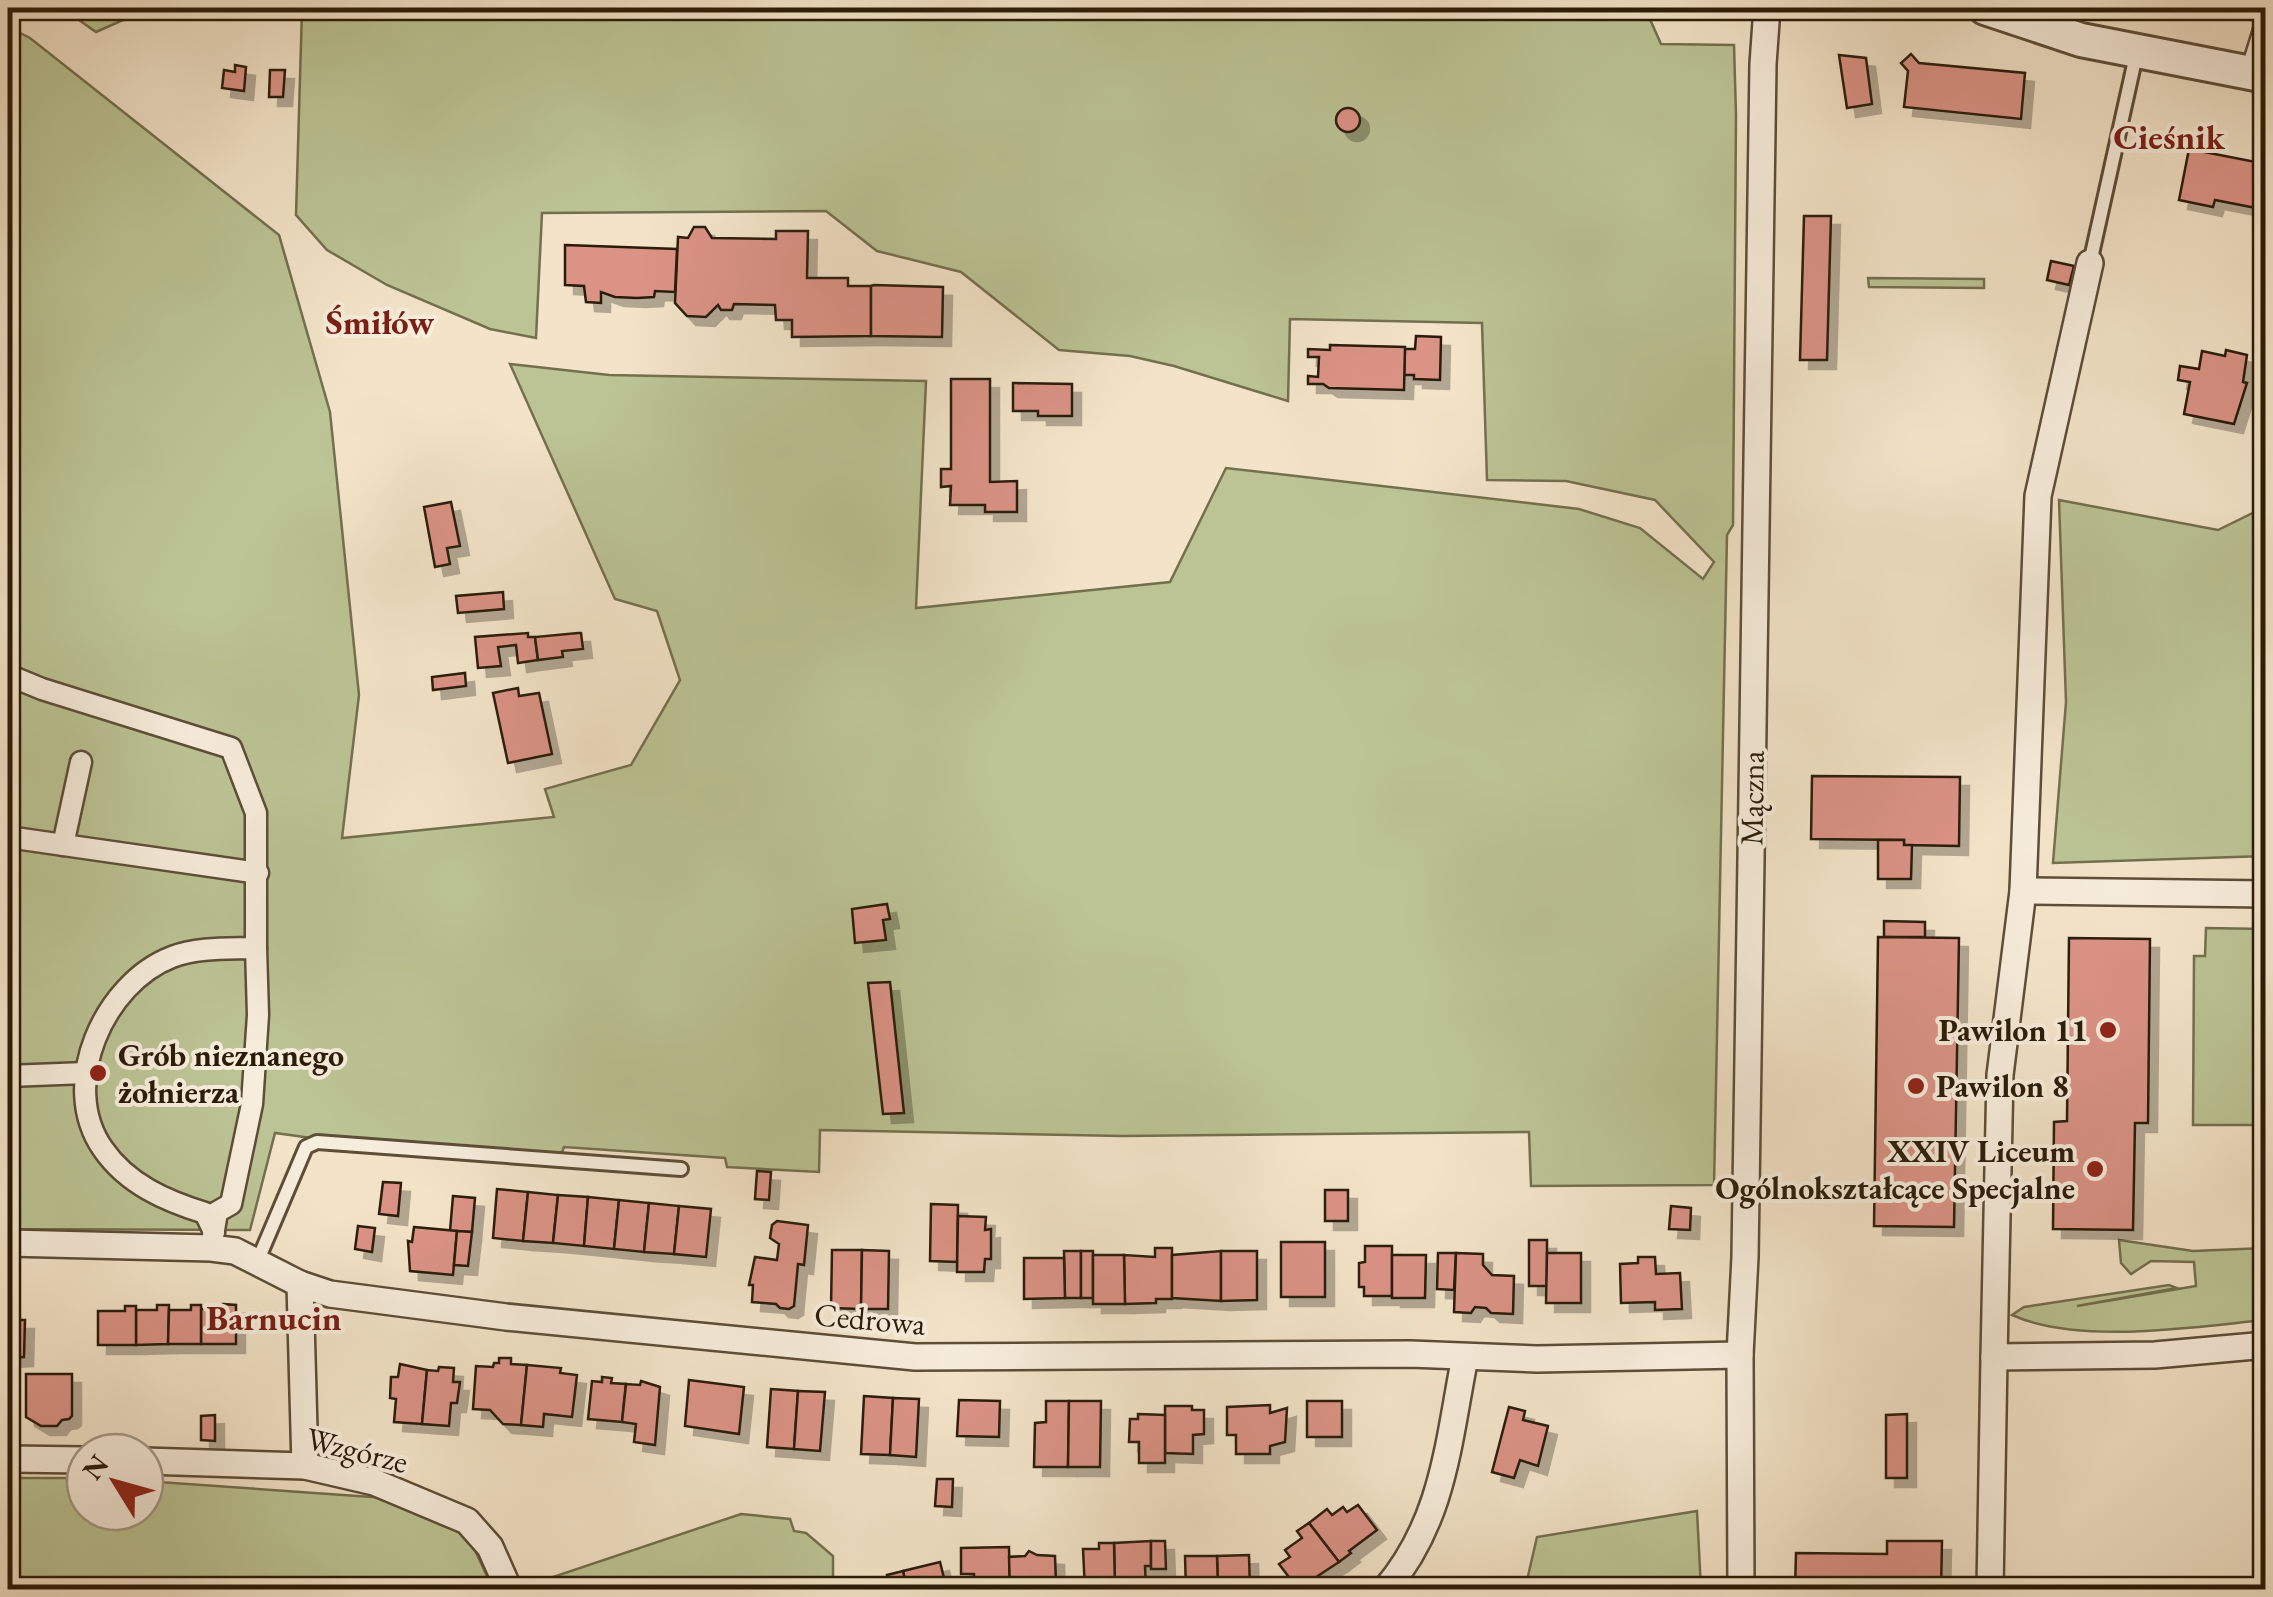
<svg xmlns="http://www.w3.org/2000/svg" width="2273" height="1597" font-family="'EB Garamond',serif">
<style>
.green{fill:#bcc495;stroke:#74704e;stroke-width:2.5}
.building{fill:#db9386;stroke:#2b1c08;stroke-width:2.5;filter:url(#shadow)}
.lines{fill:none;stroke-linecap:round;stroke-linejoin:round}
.service-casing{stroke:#5d4e38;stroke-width:18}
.pedestrian-casing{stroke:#5d4e38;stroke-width:25}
.minor-casing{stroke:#5d4e38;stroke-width:30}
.tertiary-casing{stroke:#5d4e38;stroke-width:38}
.service{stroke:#f7eddc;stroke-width:12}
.pedestrian{stroke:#f7eddc;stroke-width:20}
.minor{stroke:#f7eddc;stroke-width:25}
.tertiary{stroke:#f7eddc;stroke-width:32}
.poi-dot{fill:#8f2418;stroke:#f7eddc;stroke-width:4}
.labels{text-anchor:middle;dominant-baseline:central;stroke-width:8;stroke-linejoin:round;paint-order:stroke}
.street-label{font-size:32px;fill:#2b1c08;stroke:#f7eddc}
.poi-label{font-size:32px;font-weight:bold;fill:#2b1c08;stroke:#f7eddc;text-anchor:end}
.neighbourhood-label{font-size:35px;font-weight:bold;fill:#7a1f14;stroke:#f7eddc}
</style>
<defs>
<filter id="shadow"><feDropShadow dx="9" dy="9" stdDeviation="0" flood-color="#0004"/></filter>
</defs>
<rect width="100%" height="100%" fill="#f3e4c9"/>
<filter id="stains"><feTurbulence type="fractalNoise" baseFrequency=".002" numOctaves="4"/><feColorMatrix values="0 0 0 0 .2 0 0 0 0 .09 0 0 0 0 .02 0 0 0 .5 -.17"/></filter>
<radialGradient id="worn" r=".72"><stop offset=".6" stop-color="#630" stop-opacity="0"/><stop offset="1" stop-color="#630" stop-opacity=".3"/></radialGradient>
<g class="green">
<polygon points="62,8 150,8 96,32"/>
<polygon points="280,8 1645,8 1661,44 1734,45 1736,115 1733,525 1727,535 1714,1185 1531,1186 1529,1132 1122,1136 820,1130 819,1172 727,1167 725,1158 564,1147 561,1155 326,1140 275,1133 250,1230 8,1229 8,27 30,38 279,235 330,412 359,695 342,838 554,817 545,789 631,765 680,680 657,611 615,599 510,364 609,375 926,381 916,608 1170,582 1226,468 1579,509 1640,528 1703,579 1714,562 1655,500 1566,481 1487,480 1482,323 1290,319 1288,401 1174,366 1130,356 1059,350 961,272 877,251 826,211 542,213 536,338 490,329 387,285 327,250 296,215 302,9"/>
<polygon points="1868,278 1984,279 1984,288 1869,287"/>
<polygon points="2059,500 2218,530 2265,507 2265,856 2053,863 2066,702"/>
<polygon points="2206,928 2265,929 2265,1125 2193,1125 2194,956 2205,956"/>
<path d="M2119,1240L2193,1251L2265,1248V1320C2193,1327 2079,1345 2012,1315L2024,1307L2169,1285L2177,1288L2077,1306L2196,1286L2194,1262L2151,1261L2131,1274L2121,1263Z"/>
<polygon points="8,1478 85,1478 85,1512 145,1512 145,1481 400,1499 467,1533 493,1589 8,1589"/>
<polygon points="1697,1511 1701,1589 1525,1589 1537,1537"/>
<polygon points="741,1514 790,1519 794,1531 806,1533 833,1556 833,1589 543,1589 541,1581"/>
</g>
<g class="building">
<polygon points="1911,54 1919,63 2025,73 2021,119 1904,107 1908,71 1901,63"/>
<polygon points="1839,55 1866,58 1872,104 1847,108"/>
<polygon points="235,65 246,67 244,91 222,88 224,70 235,72"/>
<polygon points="270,70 285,70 283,97 269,97"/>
<circle cx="1348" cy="120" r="12"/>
<polygon points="2189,149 2266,164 2266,210 2215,200 2213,207 2179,200"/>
<polygon points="1804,216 1831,216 1827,360 1800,360"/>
<polygon points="694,227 705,227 712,238 776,239 776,231 808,231 807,278 848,278 848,286 871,286 871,336 792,337 792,320 776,320 775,305 734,304 732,310 721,310 718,305 706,317 687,316 675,303 678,237 688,238"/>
<polygon points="565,245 677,249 675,292 655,291 654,297 637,298 615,297 601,292 601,303 586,302 584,286 565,285"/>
<polygon points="2051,261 2074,266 2069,285 2047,280"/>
<polygon points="874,285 943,287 942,337 871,336 871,286"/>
<polygon points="1416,336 1441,337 1440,380 1414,379 1414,375 1404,375 1405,349 1415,349"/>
<polygon points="1330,345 1405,347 1404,390 1329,388 1323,384 1308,384 1308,376 1318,377 1319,357 1308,357 1308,349 1330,350"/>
<polygon points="2226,350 2247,355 2243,382 2247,383 2234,424 2184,414 2190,382 2178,380 2180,366 2199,369 2202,351 2225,356"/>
<polygon points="951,379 990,379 990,482 1017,481 1017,512 985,512 985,505 950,505 951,486 941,487 941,469 951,469"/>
<polygon points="1013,383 1072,384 1072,416 1038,416 1038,411 1013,411"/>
<polygon points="451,502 460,546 447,548 450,564 435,567 424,507"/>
<polygon points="503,592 504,609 458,613 456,596"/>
<polygon points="528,633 528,637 535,637 538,660 518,663 516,645 498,647 501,666 478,668 475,637"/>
<polygon points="578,633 581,633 583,649 562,651 563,657 538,660 535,637"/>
<polygon points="465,673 466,686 433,690 432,677"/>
<polygon points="518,688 519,696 539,693 552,754 508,763 493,693"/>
<polygon points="1812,776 1960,777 1959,846 1904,845 1904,840 1811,839"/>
<polygon points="1878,840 1904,840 1904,845 1912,845 1911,879 1878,879"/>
<polygon points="887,904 890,919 883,920 886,940 855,943 852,909"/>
<polygon points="1884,921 1925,922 1925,937 1884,937"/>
<polygon points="1878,937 1959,938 1954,1227 1874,1226"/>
<polygon points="2069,938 2150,939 2148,1123 2135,1123 2133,1230 2053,1229 2054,1122 2067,1121"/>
<polygon points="890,982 904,1113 883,1114 868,983"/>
<polygon points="757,1171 771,1172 769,1200 755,1199"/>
<polygon points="383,1182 401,1183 398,1216 379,1214"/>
<polygon points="497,1189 528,1192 523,1241 493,1238"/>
<rect x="1325" y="1190" width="23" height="31"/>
<polygon points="528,1192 558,1195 553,1243 523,1241"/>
<polygon points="558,1195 588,1197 584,1246 553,1243"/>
<polygon points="453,1196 475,1198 472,1232 450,1231"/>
<polygon points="588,1197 619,1200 614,1249 584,1246"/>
<polygon points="619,1200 649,1203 644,1252 614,1249"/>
<polygon points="649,1203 679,1206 674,1254 644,1252"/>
<polygon points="931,1204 958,1205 957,1262 930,1261"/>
<polygon points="679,1206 711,1209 706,1257 674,1254"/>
<polygon points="1671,1206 1691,1208 1690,1230 1669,1229"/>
<polygon points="958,1216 986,1217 985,1230 991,1229 991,1259 985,1259 984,1272 957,1272"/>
<polygon points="777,1221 808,1225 804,1265 798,1264 794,1306 789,1309 780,1308 776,1304 752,1302 753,1285 749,1285 755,1257 777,1260 779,1244 770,1238 772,1225"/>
<polygon points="358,1226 375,1228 372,1252 355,1249"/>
<polygon points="414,1227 457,1231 453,1275 410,1271 408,1241 412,1242"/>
<polygon points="457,1231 472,1232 468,1266 454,1265"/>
<rect x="1529" y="1240" width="18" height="46"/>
<rect x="1281" y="1242" width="44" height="55"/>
<polygon points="1365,1246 1392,1246 1392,1296 1364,1296 1364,1287 1359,1287 1359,1263 1365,1262"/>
<polygon points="1155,1248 1172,1248 1172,1299 1156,1299 1156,1303 1125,1304 1124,1255 1155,1257"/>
<polygon points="832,1250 862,1250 861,1309 831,1308"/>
<polygon points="862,1250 889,1251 888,1309 861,1309"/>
<polygon points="1064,1251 1081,1251 1081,1298 1065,1298"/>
<rect x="1081" y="1251" width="12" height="47"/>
<polygon points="1221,1251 1221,1301 1172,1298 1172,1255"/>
<polygon points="1221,1251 1257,1251 1257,1300 1221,1301"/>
<polygon points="1438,1253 1456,1253 1454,1290 1437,1289"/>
<polygon points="1456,1253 1483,1254 1483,1265 1492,1275 1514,1276 1513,1314 1491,1313 1486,1308 1475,1307 1471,1313 1454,1312"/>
<polygon points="1547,1253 1581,1253 1581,1303 1546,1303"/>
<polygon points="1093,1255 1124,1255 1125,1304 1093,1304"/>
<polygon points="1392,1255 1426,1255 1425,1298 1392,1298"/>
<polygon points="1638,1257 1655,1257 1656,1274 1680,1273 1682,1309 1655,1310 1655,1302 1621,1303 1620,1264 1638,1263"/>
<polygon points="1024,1258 1064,1258 1065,1298 1024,1299"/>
<polygon points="223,1304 236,1305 236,1344 201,1344 201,1309 223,1309"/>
<polygon points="157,1305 169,1305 168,1344 136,1345 136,1310 157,1310"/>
<polygon points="191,1305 201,1305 201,1344 168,1344 169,1310 191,1310"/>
<polygon points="125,1306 136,1306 136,1345 98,1345 98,1311 125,1311"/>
<polygon points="8,1320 25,1320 24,1357 8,1358"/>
<polygon points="499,1358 511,1358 511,1364 527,1365 521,1425 503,1424 490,1410 473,1409 476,1366 493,1367 494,1363 499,1363"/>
<polygon points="400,1364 427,1370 422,1424 394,1422 396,1399 390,1398 391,1377 398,1377"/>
<polygon points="527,1365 561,1368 560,1373 577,1375 572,1417 544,1414 543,1427 521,1425"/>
<polygon points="439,1367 454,1368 453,1382 460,1382 457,1403 451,1403 449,1426 422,1424 427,1370 438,1371"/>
<polygon points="26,1374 72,1374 72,1416 69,1419 62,1420 57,1426 41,1426 26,1417"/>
<polygon points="602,1377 612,1378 611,1383 626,1384 622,1422 588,1419 592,1381 602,1382"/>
<polygon points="689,1380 744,1387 739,1434 685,1426"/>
<polygon points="641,1381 660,1387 655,1445 634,1442 636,1424 622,1422 626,1384 640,1385"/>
<polygon points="771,1389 798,1391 794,1449 767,1447"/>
<polygon points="798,1391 825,1392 820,1451 794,1449"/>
<polygon points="864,1396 893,1398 890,1455 861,1454"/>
<polygon points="893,1398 919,1399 916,1457 890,1455"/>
<polygon points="959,1400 1000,1401 999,1437 957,1436"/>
<polygon points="1046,1401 1069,1401 1068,1467 1034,1467 1035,1423 1046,1422"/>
<polygon points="1069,1401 1101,1401 1100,1467 1068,1467"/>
<rect x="1307" y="1401" width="35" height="36"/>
<polygon points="1270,1405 1270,1413 1287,1408 1285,1442 1270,1446 1270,1454 1236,1454 1236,1435 1227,1435 1227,1407"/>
<polygon points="1165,1406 1192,1406 1192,1410 1204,1410 1204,1434 1193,1435 1193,1454 1165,1453"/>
<polygon points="1509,1407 1525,1411 1523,1420 1548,1426 1538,1466 1520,1460 1514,1478 1492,1472"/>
<polygon points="1138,1414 1165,1415 1165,1463 1139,1463 1139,1442 1129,1442 1130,1419 1138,1419"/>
<polygon points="1907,1414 1907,1478 1886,1478 1886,1415"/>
<polygon points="215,1415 215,1441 201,1440 201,1416"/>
<polygon points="937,1479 953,1479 952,1507 935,1506"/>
<polygon points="1358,1505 1377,1530 1349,1551 1351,1553 1339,1562 1309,1523 1327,1509 1332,1515 1343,1507 1347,1512"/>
<polygon points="1309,1523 1339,1562 1298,1589 1279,1564 1290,1557 1285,1550 1302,1538 1297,1531"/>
<polygon points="1151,1541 1151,1566 1145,1566 1146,1588 1115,1589 1114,1543"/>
<polygon points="1151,1541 1165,1541 1166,1569 1151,1569"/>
<polygon points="1887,1541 1942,1541 1941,1590 1795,1590 1796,1553 1887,1554"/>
<polygon points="1099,1543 1114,1543 1115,1589 1085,1590 1083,1549 1099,1549"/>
<polygon points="1009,1547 1010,1590 974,1590 974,1574 961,1574 961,1548"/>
<polygon points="1029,1551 1037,1555 1055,1556 1056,1583 1044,1583 1045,1590 1010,1590 1009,1557 1025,1556"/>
<polygon points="1249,1555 1250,1590 1218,1590 1217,1556"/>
<polygon points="1185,1556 1217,1556 1218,1590 1186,1590"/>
<polygon points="940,1562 946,1586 939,1590 907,1590 903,1571"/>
<polygon points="903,1571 907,1590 876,1590 874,1583 888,1580 887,1575"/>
</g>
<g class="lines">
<defs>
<g id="service">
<polyline points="2090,263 2137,51"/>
<polyline points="258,1260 306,1147 317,1142 681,1169"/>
</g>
<g id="pedestrian">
<path d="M8,675L42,689L231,748L256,813V948C229,949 198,947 172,957C104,983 58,1085 103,1149C127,1184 166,1201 205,1213L214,1232"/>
<polyline points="8,837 258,873"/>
<polyline points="63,845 81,762"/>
<polyline points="8,1076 86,1073"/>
<polyline points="213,1236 217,1212 231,1204 252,1104 258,1015 256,948"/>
</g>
<g id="minor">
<polyline points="2253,74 2266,32"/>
<polyline points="2090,263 2038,496 2023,891 2000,1075 1994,1357 2155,1355 2266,1345"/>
<polyline points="2023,891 2266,894"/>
<polyline points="8,1243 211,1248 235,1251 300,1284 330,1294 506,1317 915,1357 1410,1354 1537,1359 1740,1355"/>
<polyline points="300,1284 305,1466"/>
<polyline points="8,1459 85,1460"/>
<polyline points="145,1461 305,1466 374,1482 467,1521 490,1547 509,1590"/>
<path d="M1385,1590C1444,1521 1448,1443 1465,1357"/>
<polyline points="1741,1590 1740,1355 1745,1257 1763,64 1767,8"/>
<polyline points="1990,1590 1994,1357"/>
</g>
<polyline id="tertiary" points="1985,8 2081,40 2266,76"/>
</defs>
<use href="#service" class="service-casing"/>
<use href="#pedestrian" class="pedestrian-casing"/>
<use href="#minor" class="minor-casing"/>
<use href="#tertiary" class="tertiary-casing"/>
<use href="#service" class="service"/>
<use href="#pedestrian" class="pedestrian"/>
<use href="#minor" class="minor"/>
<use href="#tertiary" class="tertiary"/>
</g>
<g class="poi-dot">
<circle cx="2108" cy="1030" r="10"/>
<circle cx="98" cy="1073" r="10"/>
<circle cx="1916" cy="1086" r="10"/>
<circle cx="2095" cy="1169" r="10"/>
</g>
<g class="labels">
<g class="street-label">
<text transform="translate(1752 798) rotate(-89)">Mączna</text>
<text transform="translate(870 1319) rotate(5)">Cedrowa</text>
<text transform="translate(357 1450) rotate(14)">Wzgórze</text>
</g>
<g class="poi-label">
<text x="2088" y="1030">Pawilon 11</text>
<text x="118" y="1055" text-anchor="start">Grób nieznanego<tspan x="118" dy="37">żołnierza</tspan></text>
<text x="1936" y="1086" text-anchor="start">Pawilon 8</text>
<text x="2075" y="1151">XXIV Liceum<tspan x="2075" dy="37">Ogólnokształcące Specjalne</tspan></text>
</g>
<g class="neighbourhood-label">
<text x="2169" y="136">Cieśnik</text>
<text x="380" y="321">Śmiłów</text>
<text x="274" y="1317">Barnucin</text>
</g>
</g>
<rect width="2273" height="1597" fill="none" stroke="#f3e4c9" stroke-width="40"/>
<rect x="10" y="10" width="2253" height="1577" fill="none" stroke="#2b1c08" stroke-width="5"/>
<rect x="20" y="20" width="2233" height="1557" fill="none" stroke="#2b1c08" stroke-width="2.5"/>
<g transform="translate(115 1482) rotate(307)"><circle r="48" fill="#f7eddc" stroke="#a59987" stroke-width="2.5"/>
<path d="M0-8L18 38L0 25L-18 38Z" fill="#8f2418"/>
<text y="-15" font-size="28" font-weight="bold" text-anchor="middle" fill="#2b1c08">N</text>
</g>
<rect width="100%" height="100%" filter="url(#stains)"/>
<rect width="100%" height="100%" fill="url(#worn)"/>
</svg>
